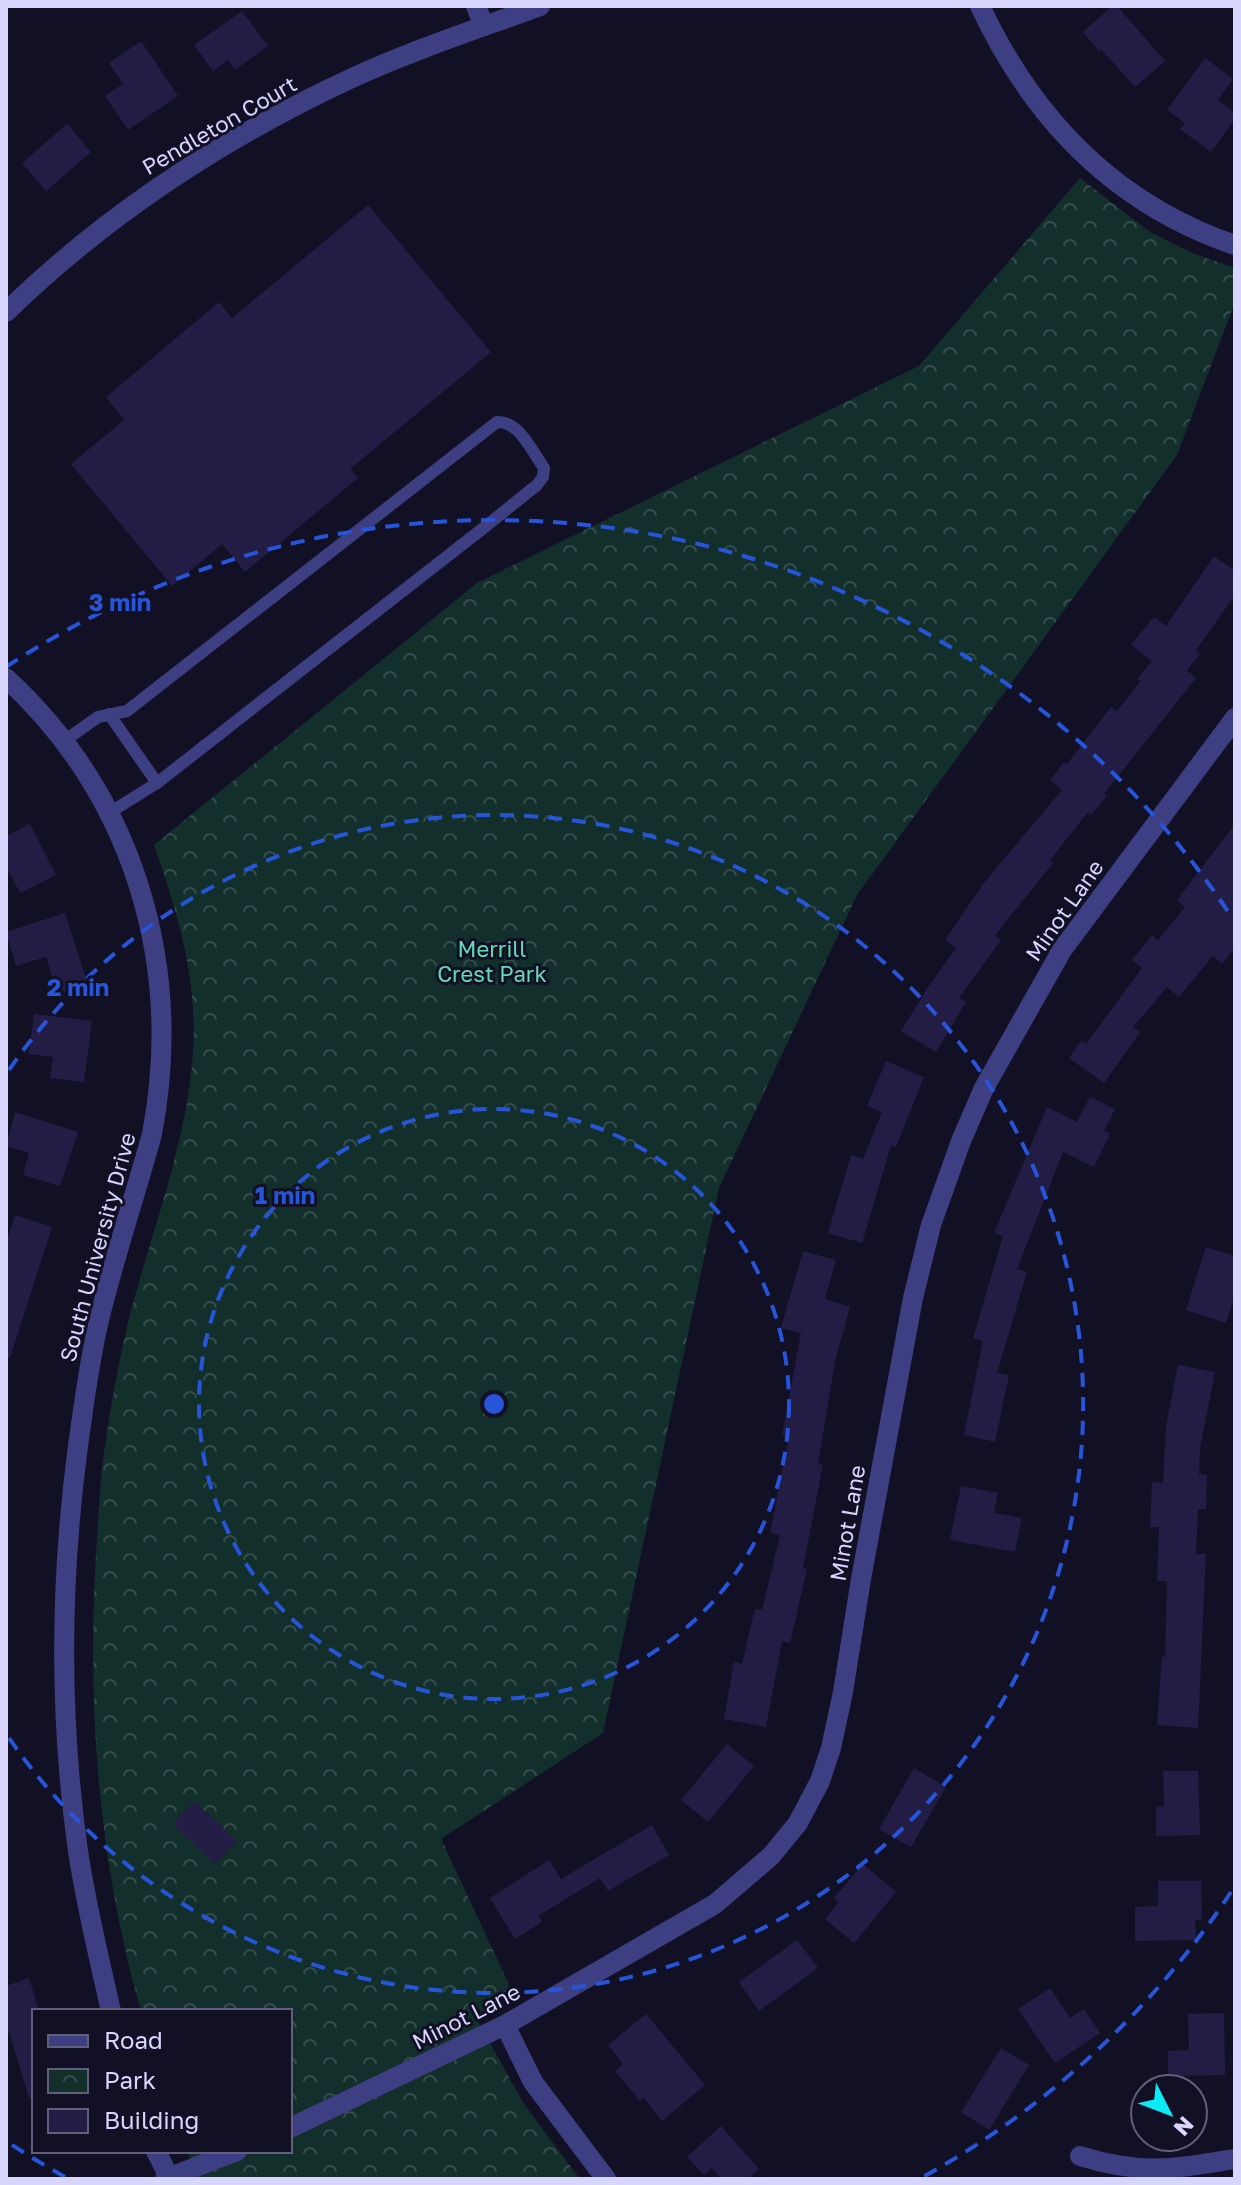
<svg xmlns="http://www.w3.org/2000/svg" width="1241" height="2185" font-family="'Golos Text',sans-serif">
<style>
.park{fill:url(#park-crowns)}
.building{fill:#231d45}
.lines{fill:none;stroke-linecap:round;stroke-linejoin:round}
.lane{stroke:#3e3f82;stroke-width:12}
.street{stroke:#3e3f82;stroke-width:20}
.ring{fill:none;stroke:#2655da;stroke-width:4;stroke-dasharray:14 10}
.labels{text-anchor:middle;dominant-baseline:central;stroke-width:6;stroke-linejoin:round;paint-order:stroke}
.street-label{font-size:22px;fill:#d8d6fd;stroke:#121025}
.park-label{font-size:22px;fill:#65dab6;stroke:#121025}
.centre{fill:#2655da;stroke:#121025;stroke-width:4}
.ring-label{font-size:24px;text-anchor:middle;font-weight:bold;fill:#2655da;stroke:#121025;stroke-width:6;stroke-linejoin:round;paint-order:stroke}
</style>
<defs>
<pattern id="park-crowns" width="20" height="18" patternUnits="userSpaceOnUse" patternTransform="scale(2)"><rect width="20" height="18" fill="#132f2c"/><path d="M2 6a3 3 0 1 1 6 0M12 15a3 3 0 1 1 6 0" fill="none" stroke="#354c4c"/></pattern>
</defs>
<rect width="100%" height="100%" fill="#121025"/>
<path class="park" d="M1080,178L1150,232L1195,254L1235,268V302L1177,455L857,895L719,1188L603,1733L441,1839L514,1995L475,2016L524,2104L580,2179H198L187,2151H290V2011H141C97,1857 86,1697 97,1537C99,1509 100,1481 104,1453C110,1409 118,1365 128,1322C150,1236 184,1152 192,1064C200,988 179,915 154,845L477,583L919,366Z"/>
<g class="building">
<polygon points="1112,6 1117,6 1165,61 1135,87 1101,49 1099,51 1083,32"/>
<polygon points="242,11 268,46 235,70 228,60 213,71 194,45"/>
<polygon points="141,41 178,96 128,130 105,96 123,84 109,63"/>
<polygon points="1205,58 1233,79 1218,100 1235,113 1235,119 1211,152 1180,129 1185,123 1167,110"/>
<polygon points="67,124 91,152 46,191 22,163"/>
<polygon points="368,205 491,352 350,469 358,478 245,572 222,544 172,586 71,464 124,420 106,397 219,302 232,318"/>
<polygon points="1214,556 1235,571 1235,595 1196,650 1200,654 1187,670 1196,678 1104,794 1107,796 1091,815 1088,812 1050,860 1054,862 995,935 1001,940 959,998 966,1002 936,1052 901,1031 928,987 956,948 945,940 983,884 1062,790 1050,780 1064,762 1067,764 1111,707 1117,711 1141,681 1137,679 1152,661 1131,645 1154,617 1166,626"/>
<polygon points="30,824 56,875 20,893 6,866 6,836"/>
<polygon points="1235,824 1235,948 1222,964 1213,956 1179,997 1167,987 1133,1027 1140,1032 1104,1083 1069,1058 1081,1041 1086,1044 1142,968 1132,960 1152,935 1158,940 1185,907 1177,900"/>
<polygon points="65,913 88,985 58,995 46,957 16,966 6,932"/>
<polygon points="34,1014 92,1021 84,1082 50,1078 53,1057 29,1054"/>
<polygon points="886,1061 924,1077 896,1147 891,1145 862,1243 828,1233 851,1155 863,1159 882,1112 867,1106"/>
<polygon points="1090,1097 1115,1109 1104,1131 1110,1134 1094,1167 1063,1152 1017,1269 1027,1272 997,1373 1009,1375 995,1442 964,1435 983,1341 973,1338 1003,1236 994,1233 1047,1107 1077,1122"/>
<polygon points="15,1112 78,1132 60,1186 23,1175 29,1153 6,1146"/>
<polygon points="15,1215 52,1227 10,1358 6,1357 6,1243"/>
<polygon points="1206,1247 1235,1256 1235,1294 1226,1323 1186,1310"/>
<polygon points="803,1251 836,1260 825,1299 850,1307 835,1361 818,1464 823,1465 803,1568 807,1569 790,1643 782,1641 766,1727 724,1719 734,1662 742,1664 755,1609 762,1610 780,1535 770,1533 789,1436 782,1435 801,1333 781,1328"/>
<polygon points="1178,1365 1215,1372 1200,1448 1199,1474 1207,1475 1206,1509 1198,1509 1196,1554 1206,1554 1198,1728 1157,1725 1162,1657 1165,1657 1167,1581 1157,1581 1159,1527 1150,1527 1152,1482 1163,1483 1166,1426"/>
<polygon points="961,1486 998,1493 994,1513 1022,1518 1015,1552 950,1540"/>
<polygon points="727,1744 754,1766 708,1822 681,1800"/>
<polygon points="914,1768 946,1787 911,1847 879,1829"/>
<polygon points="1163,1771 1198,1771 1200,1835 1156,1836 1156,1807 1164,1806"/>
<polygon points="194,1801 237,1841 215,1864 173,1824"/>
<polygon points="652,1825 669,1855 608,1891 600,1878 538,1916 542,1922 515,1939 490,1898 549,1860 561,1879"/>
<polygon points="863,1864 896,1892 854,1943 825,1919 839,1902 834,1898"/>
<polygon points="1158,1881 1201,1881 1202,1919 1195,1920 1196,1940 1135,1941 1135,1907 1158,1906"/>
<polygon points="797,1940 818,1968 759,2011 739,1982"/>
<polygon points="29,1978 39,2011 34,2011 34,2097 29,2098 6,2022 6,1986"/>
<polygon points="1050,1988 1070,2018 1084,2009 1100,2033 1055,2063 1018,2009"/>
<polygon points="1224,2013 1225,2075 1168,2076 1168,2051 1189,2050 1188,2014"/>
<polygon points="646,2014 705,2085 662,2121 644,2098 640,2101 615,2071 623,2064 608,2045"/>
<polygon points="1001,2048 1029,2065 989,2130 961,2112"/>
<polygon points="721,2126 759,2169 748,2179 721,2179 712,2168 704,2175 687,2157"/>
</g>
<g class="lines">
<g class="lane">
<polyline points="109,714 157,783"/>
<path d="M64,741L98,717L127,711L497,422C519,421 532,451 544,468L543,477L537,485L486,526L157,783L109,813"/>
</g>
<g class="street">
<polyline points="476,6 484,26"/>
<path d="M980,6C1033,119 1115,204 1235,245"/>
<path d="M6,312C107,214 225,137 352,78C413,50 477,29 540,6"/>
<path d="M6,678C134,796 184,964 152,1134C135,1196 114,1258 99,1320C89,1362 84,1404 78,1446C60,1581 59,1716 78,1851C86,1905 99,1958 111,2011"/>
<polyline points="505,2025 533,2082 606,2179"/>
<polyline points="290,2128 505,2025 715,1904 771,1856 798,1823 820,1781 831,1748 843,1692 861,1579 913,1298 931,1225 961,1141 984,1088 1062,950 1235,718"/>
<polyline points="156,2151 170,2179"/>
<path d="M1080,2156C1140,2175 1174,2169 1235,2159"/>
<polyline points="165,2179 237,2151"/>
</g>
</g>
<g class="ring">
<circle cx="494" cy="1404" r="295"/>
<path d="M9 1070A589 589 0 1 1 9 1738"/>
<path d="M1231 1892A884 884 0 0 1 923 2177M65 2177A884 884 0 0 1 6 2141M6 667A884 884 0 0 1 1231 916"/>
</g>
<g class="labels">
<g class="street-label">
<text transform="translate(219 125) rotate(-30)">Pendleton Court</text>
<text transform="translate(1064 910) rotate(-55)">Minot Lane</text>
<text transform="translate(97 1247) rotate(-75)">South University Drive</text>
<text transform="translate(847 1523) rotate(-80)">Minot Lane</text>
<text transform="translate(466 2016) rotate(-27)">Minot Lane</text>
</g>
<g class="park-label">
<text x="492" y="948">Merrill<tspan x="492" dy="25">Crest Park</tspan></text>
</g>
</g>
<circle cx="494" cy="1404" r="12" class="centre"/>
<g class="ring-label">
<text x="120" y="611">3 min</text>
<text x="78" y="996">2 min</text>
<text x="285" y="1204">1 min</text>
</g>
<rect width="1241" height="2185" fill="none" stroke="#d8d6fd" stroke-width="16"/>
<rect x="32" y="2009" width="260" height="144" fill="#121025" stroke="#615f7b" stroke-width="2"/>
<rect x="48" y="2035" width="40" height="12" fill="#3e3f82" stroke="#615f7b" stroke-width="2"/>
<text x="104" y="2049" font-size="24" fill="#d8d6fd">Road</text>
<rect x="48" y="2069" width="40" height="24" fill="url(#park-crowns)" stroke="#615f7b" stroke-width="2"/>
<text x="104" y="2089" font-size="24" fill="#d8d6fd">Park</text>
<rect x="48" y="2109" width="40" height="24" fill="#231d45" stroke="#615f7b" stroke-width="2"/>
<text x="104" y="2129" font-size="24" fill="#d8d6fd">Building</text>
<g transform="translate(1169 2113) rotate(132)"><circle r="38" fill="#121025" stroke="#615f7b" stroke-width="2"/>
<path d="M0-6L14 30L0 20L-14 30Z" fill="#0cebf4"/>
<text y="-12" font-size="22" font-weight="bold" text-anchor="middle" fill="#d8d6fd">N</text>
</g>
</svg>
